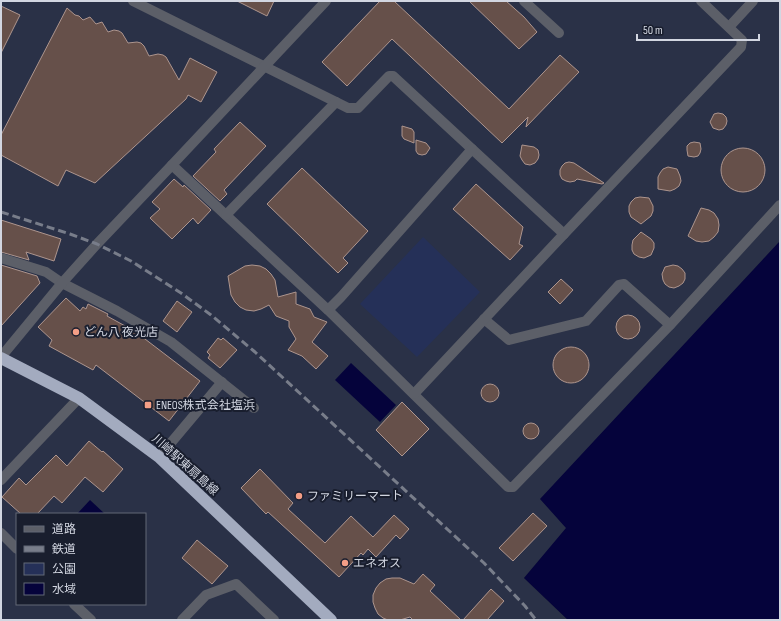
<svg xmlns="http://www.w3.org/2000/svg" width="781" height="621" font-family="'Sofia Sans Condensed','Noto Sans JP',sans-serif">
<style>
.built{fill:#2a3147;fill-rule:evenodd}
.green{fill:#253058}
.water{fill:#05033b}
.building{fill:#66504a;stroke:#ad958e}
.lines{fill:none;stroke-linecap:round;stroke-linejoin:round}
.minor{stroke:#5c5f68;stroke-width:10}
.highway{stroke:#a3abbf;stroke-width:12}
.rail{stroke:#787d8a;stroke-width:3;stroke-dasharray:8 4;stroke-linecap:butt}
.poi-dot{fill:#f49e86;stroke:#191e2e;stroke-width:1.5}
.labels{text-anchor:middle;dominant-baseline:central;stroke-width:4;stroke-linejoin:round;paint-order:stroke}
.poi-label{font-size:12px;fill:#d2d6e1;stroke:#191e2e;text-anchor:start}
.street-label{font-size:12px;fill:#d2d6e1;stroke:#191e2e}
</style>
<rect width="100%" height="100%" fill="#232838"/>
<path class="built" d="M1,1H780V241L541,499L567,528L524,578L568,620H1ZM17,514H145V604H17Z"/>
<polygon class="green" points="423,237 480,292 417,357 360,304"/>
<g class="water">
<polygon points="780,241 780,620 568,620 524,578 566,528 540,499"/>
<polygon points="351,363 396,405 380,422 335,380"/>
<polygon points="90,500 105,514 77,514"/>
</g>
<g class="building">
<polygon points="237,1 274,1 267,16"/>
<polygon points="380,1 394,1 509,109 560,55 579,72 526,127 528,117 502,143 392,39 347,86 322,62"/>
<polygon points="469,1 506,1 524,17 537,32 519,49"/>
<polygon points="1,6 20,15 1,53"/>
<polygon points="67,8 75,15 79,16 83,20 90,17 96,24 102,22 108,32 114,30 119,31 122,33 128,43 137,42 141,43 144,46 149,56 158,54 163,55 166,57 179,80 190,58 217,72 201,102 188,95 186,99 95,183 66,170 58,186 1,155 1,135"/>
<polygon points="718,113 723,114 726,117 727,121 726,125 723,129 719,130 713,128 710,122 714,114"/>
<polygon points="240,122 266,146 224,190 227,194 220,201 193,176 216,152 214,149"/>
<polygon points="402,126 412,129 414,132 414,143 404,139 402,136"/>
<polygon points="416,140 426,143 430,148 426,154 422,155 418,154 416,151"/>
<polygon points="694,142 700,143 701,149 700,153 698,156 694,157 688,156 687,150 687,146 690,143"/>
<polygon points="522,145 534,147 538,150 539,155 538,159 535,163 530,165 525,164 522,160 520,156"/>
<circle cx="743" cy="170" r="22"/>
<polygon points="569,162 574,163 604,183 602,184 577,179 575,181 570,182 566,181 562,179 560,175 560,170 562,166 565,163"/>
<polygon points="668,167 677,169 680,176 681,181 679,186 675,189 670,191 658,189 658,177 660,173 663,169"/>
<polygon points="302,168 368,231 343,258 348,263 338,273 267,204"/>
<polygon points="174,179 183,187 184,185 211,210 198,224 193,218 172,239 150,218 160,209 152,202"/>
<polygon points="476,184 523,227 519,244 523,246 510,260 453,209"/>
<polygon points="640,197 649,198 653,206 653,211 651,216 641,224 631,217 629,212 629,206 631,202 635,198"/>
<polygon points="701,208 709,210 714,213 718,219 719,225 718,232 714,237 709,241 702,242 696,241 688,236"/>
<polygon points="1,220 61,239 54,261 26,252 29,260 1,252"/>
<polygon points="641,232 651,239 654,243 654,248 651,255 644,258 639,257 634,254 632,250 632,245 633,240"/>
<polygon points="1,265 37,276 40,283 1,326"/>
<polygon points="252,265 260,266 266,269 271,274 275,280 278,297 296,292 296,304 310,309 314,317 327,322 312,342 328,356 316,369 302,356 288,350 296,339 289,327 289,321 276,316 269,305 261,309 254,311 246,310 240,307 235,302 231,295 228,276 245,266"/>
<polygon points="673,265 678,266 682,269 685,273 685,279 683,283 679,286 674,288 669,287 665,284 663,280 662,274 665,267"/>
<polygon points="561,279 573,290 560,304 548,292"/>
<polygon points="66,298 80,311 83,307 86,309 88,304 108,314 107,316 127,327 128,326 200,381 169,421 96,365 93,370 49,346 52,340 38,327"/>
<polygon points="177,301 192,312 177,332 163,321"/>
<circle cx="628" cy="327" r="12"/>
<polygon points="218,338 221,340 223,338 237,350 220,368 208,358 210,355 207,352"/>
<circle cx="571" cy="365" r="18"/>
<circle cx="490" cy="393" r="9"/>
<polygon points="402,402 429,429 402,456 376,430"/>
<circle cx="531" cy="431" r="8"/>
<polygon points="89,441 102,452 103,451 123,469 103,492 85,477 62,503 54,496 37,514 21,514 2,497 19,478 26,485 56,455 67,466"/>
<polygon points="260,469 293,503 288,509 325,543 351,516 373,537 394,515 409,529 400,539 396,535 376,557 368,549 363,555 361,553 339,577 268,512 266,514 241,488"/>
<polygon points="533,513 547,526 513,561 499,548"/>
<polygon points="197,540 228,566 212,584 182,558"/>
<polygon points="423,574 435,585 430,591 461,620 413,620 410,617 400,620 388,620 383,618 378,614 375,608 373,602 373,595 376,588 380,583 386,579 392,578 400,578 414,584"/>
<polygon points="491,589 504,601 487,620 463,620"/>
</g>
<g class="lines">
<g class="minor">
<polyline points="133,1 348,108 358,108 389,76 393,76 564,234"/>
<polyline points="524,1 559,33"/>
<polyline points="729,27 753,1"/>
<polyline points="172,165 328,310 508,487 513,487 670,325 780,205"/>
<polyline points="226,215 336,102"/>
<polyline points="1,258 46,272 62,283 117,311 171,342 254,408"/>
<polyline points="328,310 341,297 472,149"/>
<polyline points="484,319 509,340 586,321 619,285 624,284 670,325"/>
<polyline points="1,357 62,283 97,244 172,165 326,1"/>
<polyline points="414,394 564,234 741,47 742,40 701,1"/>
<polyline points="159,457 222,382"/>
<polyline points="1,480 79,398"/>
<polyline points="1,533 17,549"/>
<polyline points="74,604 91,620"/>
<polyline points="182,620 206,595 236,584 274,620"/>
</g>
<polyline class="highway" points="1,358 79,398 159,457 331,620"/>
<polyline class="rail" points="1,212 70,234 97,244 131,261 181,293 211,315 255,352 484,563 525,606 536,620"/>
</g>
<g class="poi-dot">
<circle cx="76" cy="332" r="4"/>
<rect x="144" y="401" width="8" height="8" rx="2"/>
<circle cx="299" cy="496" r="4"/>
<circle cx="345" cy="563" r="4"/>
</g>
<g class="labels">
<g class="poi-label">
<text x="84" y="332">どん八 夜光店</text>
<text x="156" y="405">ENEOS株式会社塩浜</text>
<text x="307" y="496">ファミリーマート</text>
<text x="353" y="563">エネオス</text>
</g>
<g class="street-label">
<text transform="translate(185 465) rotate(42)">川崎駅東扇島線</text>
</g>
</g>
<rect width="781" height="621" fill="none" stroke="#d2d6e1" stroke-width="4"/>
<rect x="16" y="513" width="130" height="92" fill="#191e2e" stroke="#636876"/>
<rect x="24" y="526" width="20" height="6" fill="#5c5f68" stroke="#636876"/>
<text x="52" y="533" font-size="12" fill="#d2d6e1">道路</text>
<rect x="24" y="546" width="20" height="6" fill="#787d8a" stroke="#636876"/>
<text x="52" y="553" font-size="12" fill="#d2d6e1">鉄道</text>
<rect x="24" y="563" width="20" height="12" fill="#253058" stroke="#636876"/>
<text x="52" y="573" font-size="12" fill="#d2d6e1">公園</text>
<rect x="24" y="583" width="20" height="12" fill="#05033b" stroke="#636876"/>
<text x="52" y="593" font-size="12" fill="#d2d6e1">水域</text>
<path d="M637 34v6h122v-6" fill="none" stroke="#d2d6e1" stroke-width="2"/>
<text x="643" y="34" font-size="12" fill="#d2d6e1" stroke="#191e2e" stroke-width="3" paint-order="stroke">50 m</text>
</svg>
